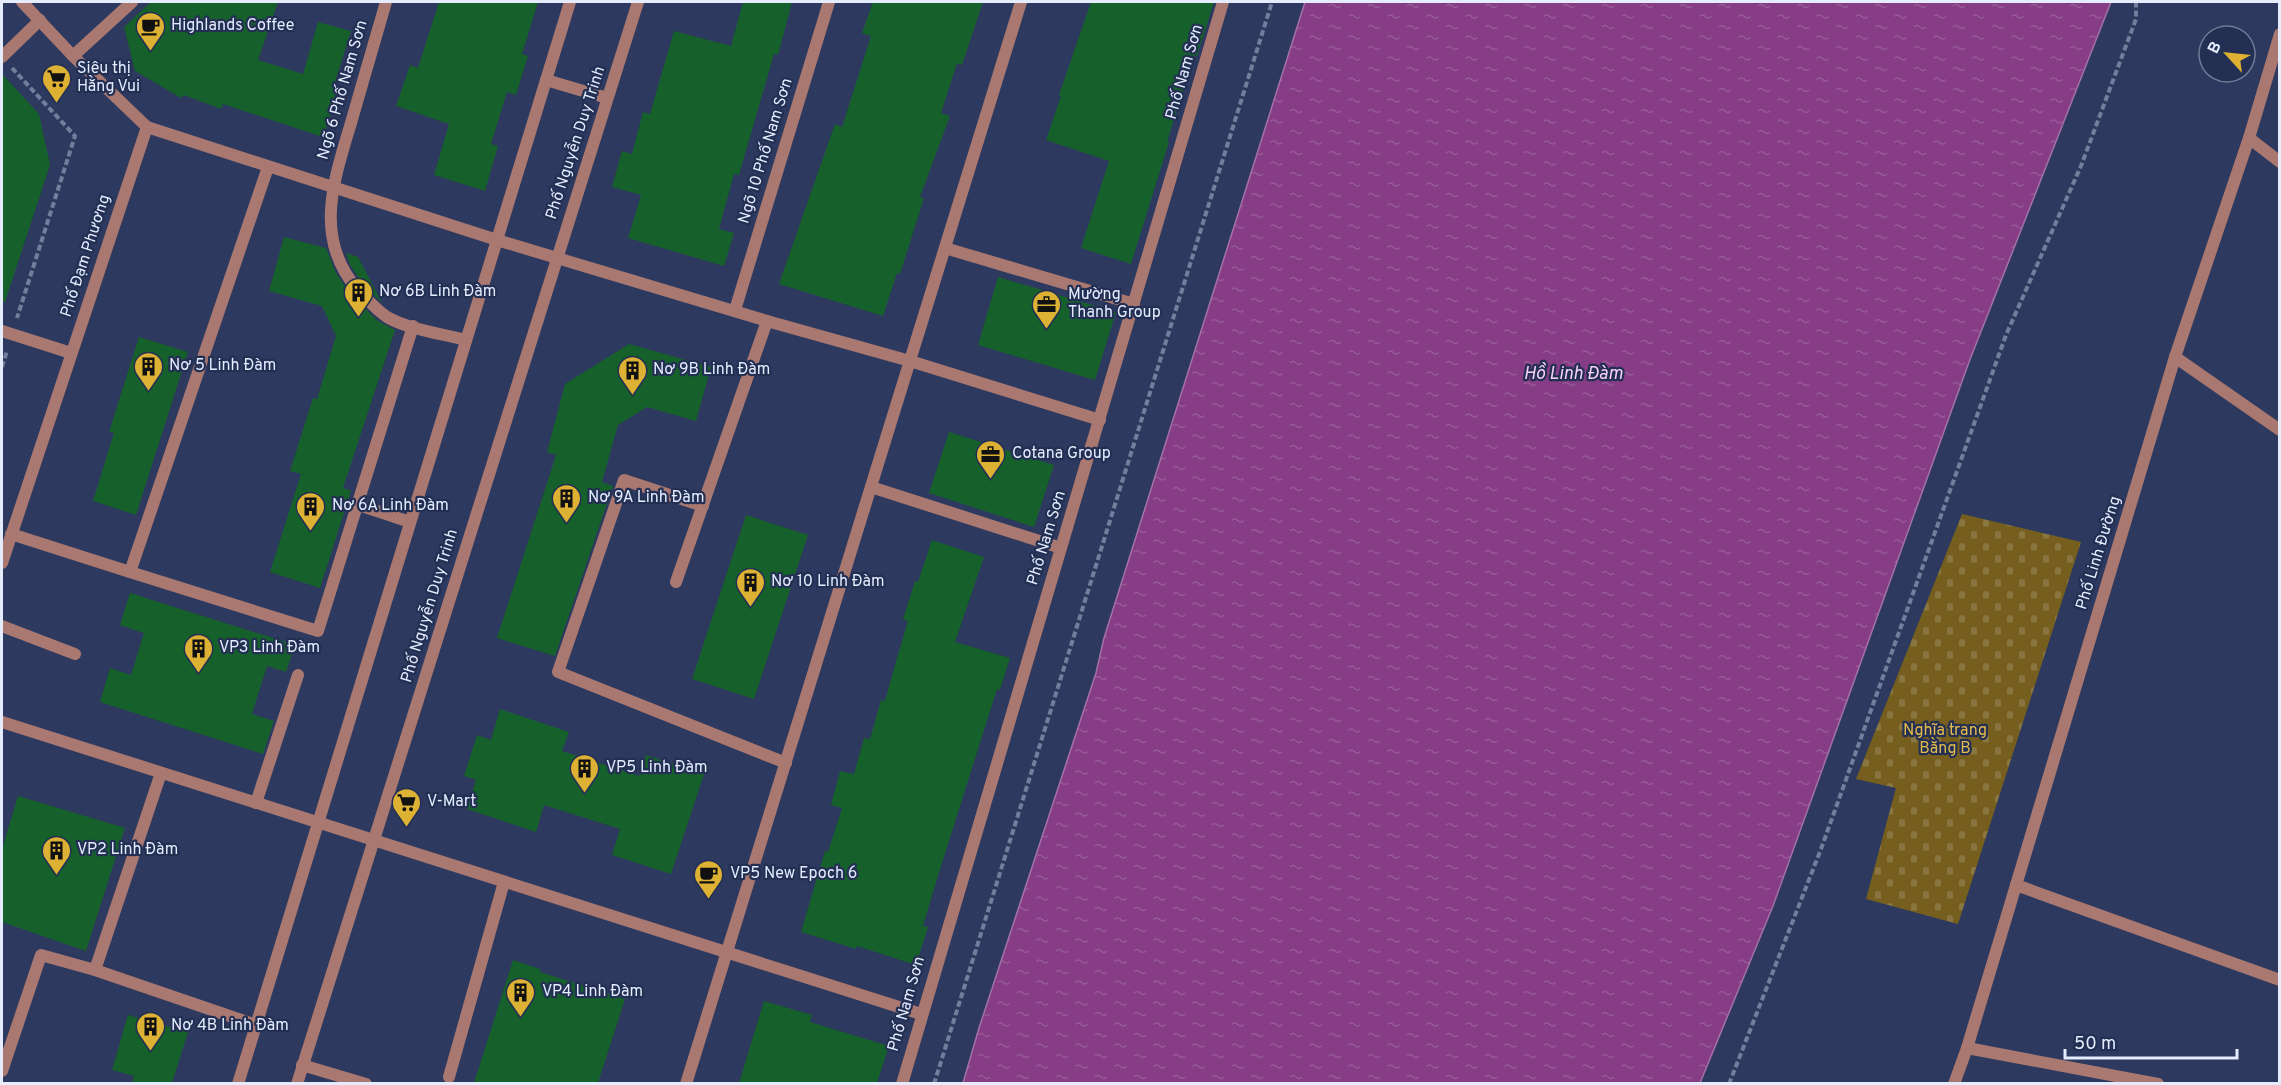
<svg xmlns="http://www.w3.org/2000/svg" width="2281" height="1085" font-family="Overpass,sans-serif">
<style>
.cemetery{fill:url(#cemetery-stones)}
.water{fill:url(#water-ripples);stroke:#a372a9;stroke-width:1.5}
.building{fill:#16612b}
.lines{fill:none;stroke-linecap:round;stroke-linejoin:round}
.path{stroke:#747e9c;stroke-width:4;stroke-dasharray:6 3;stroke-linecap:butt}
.service{stroke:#a97871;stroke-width:12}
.minor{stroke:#a97871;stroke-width:12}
.tertiary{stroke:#a97871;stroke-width:12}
.labels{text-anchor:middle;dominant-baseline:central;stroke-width:4.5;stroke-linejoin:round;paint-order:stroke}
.poi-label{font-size:16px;fill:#e4ecfe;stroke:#232f53;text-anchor:start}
.street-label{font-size:16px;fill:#e4ecfe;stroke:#232f53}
.park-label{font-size:16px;fill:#e3ba4c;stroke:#232f53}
.water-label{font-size:18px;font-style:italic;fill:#fad1f7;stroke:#232f53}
</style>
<defs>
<pattern id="cemetery-stones" width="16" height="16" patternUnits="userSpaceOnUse" patternTransform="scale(1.5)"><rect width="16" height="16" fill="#765f1e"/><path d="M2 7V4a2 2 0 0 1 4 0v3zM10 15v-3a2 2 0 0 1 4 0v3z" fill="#897640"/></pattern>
<pattern id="water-ripples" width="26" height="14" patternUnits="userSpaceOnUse" patternTransform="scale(1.5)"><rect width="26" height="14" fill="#873d85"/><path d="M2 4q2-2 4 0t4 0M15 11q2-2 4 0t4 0" fill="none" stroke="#985997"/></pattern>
</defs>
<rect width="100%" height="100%" fill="#2d395e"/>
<polygon class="cemetery" points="1962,514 2081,542 1958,924 1866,899 1896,788 1856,779"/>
<polygon class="water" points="1305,2 2111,2 1969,362 1773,906 1700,1083 963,1083 979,1028 1096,673 1104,638"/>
<g class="building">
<polygon points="151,2 278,2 258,60 303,74 318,22 351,31 334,85 339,87 323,137 223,104 221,109 184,95 181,98 135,71 124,27"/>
<polygon points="439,2 538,2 522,54 528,56 516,95 507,92 491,144 498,146 485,191 434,175 449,124 396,106 410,65 418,68"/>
<polygon points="743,2 792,2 778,55 774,54 739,175 734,174 719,229 734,233 724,266 628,238 641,195 612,187 622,151 632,154 643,112 650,114 674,31 731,46"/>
<polygon points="873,2 983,2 962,65 957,63 941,113 950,116 920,197 924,198 900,274 897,273 883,316 779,284 835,124 842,127 871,36 862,33"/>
<polygon points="1091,2 1214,2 1197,56 1194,55 1167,142 1169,142 1131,264 1081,248 1109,161 1046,140 1061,96 1059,95"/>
<polygon points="2,74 39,114 50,165 5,302 2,302"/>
<polygon points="284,237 326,248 336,273 351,295 378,321 395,330 343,488 351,491 320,588 270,572 301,474 290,471 313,398 317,399 336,336 322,306 269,291"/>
<polygon points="346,253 358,257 382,303 363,284 350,265"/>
<polygon points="998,277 1116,312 1095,380 978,345"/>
<polygon points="139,337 188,352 136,515 93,501 114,433 109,432"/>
<polygon points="629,344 711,367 696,421 647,407 618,425 602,482 613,486 555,656 497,638 556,455 547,452 565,384"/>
<polygon points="949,432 1054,465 1034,527 929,493"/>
<polygon points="746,515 808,535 754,699 692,679"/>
<polygon points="932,540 984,557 955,642 1010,658 1000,690 997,689 937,879 923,926 928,927 916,965 857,946 856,949 801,932 825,851 828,852 842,808 831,805 840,771 854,774 864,738 870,739 881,700 885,701 897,658 908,621 903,619 915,581 918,582"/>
<polygon points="130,593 295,645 286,672 267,666 252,714 274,721 263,754 100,702 110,668 131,675 144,633 120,625"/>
<polygon points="500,709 569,732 562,751 639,776 646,755 704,774 671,874 612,855 620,829 544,805 536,832 467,809 476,780 464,776 477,735 491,740"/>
<polygon points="18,796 125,828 86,951 2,922 2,849"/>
<polygon points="513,960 540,969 540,972 625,999 598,1083 474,1083"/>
<polygon points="764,1001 812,1015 810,1022 889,1046 877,1083 739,1083"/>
<polygon points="128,1015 188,1032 172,1083 132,1083 134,1076 112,1070"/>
</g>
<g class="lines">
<g class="path">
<polyline points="12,68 75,136 17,318"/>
<polyline points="2,367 7,351"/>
<polyline points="934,1084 1272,2"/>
<polyline points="1729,1084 1821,849 2006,335 2081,166 2136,19 2136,2"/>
</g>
<g class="service">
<polyline points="2,57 40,20"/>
<polyline points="2,331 71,353"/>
<polyline points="356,504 410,522"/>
<polyline points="703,506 624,480 558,672 786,763"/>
<polyline points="130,572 318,631 413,326"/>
<polyline points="2,626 75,654"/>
<polyline points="256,803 298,675"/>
<polyline points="2016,885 2280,980"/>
<polyline points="95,970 161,773"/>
<polyline points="1967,1048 2158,1084"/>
<polyline points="302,1065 366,1084"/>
<polyline points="2,1071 41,955 95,970 256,1025"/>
<polyline points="449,1077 504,882"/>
</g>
<g class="minor">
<polyline points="22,2 73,56 147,127 497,240 767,321 910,361 1100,420"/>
<path d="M386,2C375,39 364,78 353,116C336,175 311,235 357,289C366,298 376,310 387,317C407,329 443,334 466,340"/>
<polyline points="73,56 132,2"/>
<polyline points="546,80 607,98"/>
<polyline points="2249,138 2280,162"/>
<polyline points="945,248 1134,304"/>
<polyline points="735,310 829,2"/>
<polyline points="2175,357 2280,430"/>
<polyline points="871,487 1061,548"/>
<polyline points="11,534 130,572 268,167"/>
<polyline points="2,563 147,127"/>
<polyline points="676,582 767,321"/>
<polyline points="2,722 921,1014"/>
<polyline points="238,1084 570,2"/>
<polyline points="297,1084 638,2"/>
<polyline points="686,1084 1021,2"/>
<polyline points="902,1084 1223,2"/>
</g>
<polyline class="tertiary" points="1954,1084 1967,1048 2175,357 2249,138 2280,34"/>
</g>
<defs>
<symbol id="cafe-pin" viewBox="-11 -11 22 30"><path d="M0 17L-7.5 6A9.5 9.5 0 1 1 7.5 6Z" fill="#ddb133" stroke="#232f53"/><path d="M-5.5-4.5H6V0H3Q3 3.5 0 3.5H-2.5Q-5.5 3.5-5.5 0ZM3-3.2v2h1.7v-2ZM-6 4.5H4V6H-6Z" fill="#111"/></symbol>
<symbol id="supermarket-pin" viewBox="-11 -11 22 30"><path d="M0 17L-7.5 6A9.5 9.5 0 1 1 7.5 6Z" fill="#ddb133" stroke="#232f53"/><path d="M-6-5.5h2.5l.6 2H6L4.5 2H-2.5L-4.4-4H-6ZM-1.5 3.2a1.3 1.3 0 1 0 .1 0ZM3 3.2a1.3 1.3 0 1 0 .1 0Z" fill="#111"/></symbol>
<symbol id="building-pin" viewBox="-11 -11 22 30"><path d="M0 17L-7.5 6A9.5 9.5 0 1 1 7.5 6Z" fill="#ddb133" stroke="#232f53"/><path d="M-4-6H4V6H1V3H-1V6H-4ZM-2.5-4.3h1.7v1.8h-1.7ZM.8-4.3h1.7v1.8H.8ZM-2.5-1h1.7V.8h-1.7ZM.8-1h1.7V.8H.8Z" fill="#111"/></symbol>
<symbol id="office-pin" viewBox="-11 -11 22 30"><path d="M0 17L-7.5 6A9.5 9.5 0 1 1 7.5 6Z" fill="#ddb133" stroke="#232f53"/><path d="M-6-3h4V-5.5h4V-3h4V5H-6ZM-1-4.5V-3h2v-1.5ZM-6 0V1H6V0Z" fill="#111"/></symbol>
</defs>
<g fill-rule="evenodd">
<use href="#cafe-pin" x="134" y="10" width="33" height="45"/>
<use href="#supermarket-pin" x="40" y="62" width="33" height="45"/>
<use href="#building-pin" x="342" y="276" width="33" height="45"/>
<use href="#office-pin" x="1030" y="288" width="33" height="45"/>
<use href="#building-pin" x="132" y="350" width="33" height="45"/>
<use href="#building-pin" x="616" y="354" width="33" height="45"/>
<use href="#office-pin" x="974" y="438" width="33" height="45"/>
<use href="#building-pin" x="550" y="482" width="33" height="45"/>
<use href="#building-pin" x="294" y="490" width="33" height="45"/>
<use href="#building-pin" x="734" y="566" width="33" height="45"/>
<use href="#building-pin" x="182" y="632" width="33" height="45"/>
<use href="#building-pin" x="568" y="752" width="33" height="45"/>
<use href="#supermarket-pin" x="390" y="786" width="33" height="45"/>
<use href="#building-pin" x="40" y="834" width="33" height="45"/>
<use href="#cafe-pin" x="692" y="858" width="33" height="45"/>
<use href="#building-pin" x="504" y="976" width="33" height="45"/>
<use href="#building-pin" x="134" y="1010" width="33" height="45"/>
</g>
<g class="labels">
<g class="poi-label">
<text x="171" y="26">Highlands Coffee</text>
<text x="77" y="69">Siêu thị<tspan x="77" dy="18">Hằng Vui</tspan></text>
<text x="379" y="292">Nơ 6B Linh Đàm</text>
<text x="1068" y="295">Mường<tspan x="1068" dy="18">Thanh Group</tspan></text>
<text x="169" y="366">Nơ 5 Linh Đàm</text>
<text x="653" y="370">Nơ 9B Linh Đàm</text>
<text x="1012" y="454">Cotana Group</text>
<text x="588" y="498">Nơ 9A Linh Đàm</text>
<text x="332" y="506">Nơ 6A Linh Đàm</text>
<text x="771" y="582">Nơ 10 Linh Đàm</text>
<text x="219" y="648">VP3 Linh Đàm</text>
<text x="606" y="768">VP5 Linh Đàm</text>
<text x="427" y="802">V-Mart</text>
<text x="77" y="850">VP2 Linh Đàm</text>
<text x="730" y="874">VP5 New Epoch 6</text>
<text x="542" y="992">VP4 Linh Đàm</text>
<text x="171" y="1026">Nơ 4B Linh Đàm</text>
</g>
<g class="street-label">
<text transform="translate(1185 72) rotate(-74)">Phố Nam Sơn</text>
<text transform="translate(343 90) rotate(-74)">Ngõ 6 Phố Nam Sơn</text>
<text transform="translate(576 143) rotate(-72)">Phố Nguyễn Duy Trinh</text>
<text transform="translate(766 151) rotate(-73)">Ngõ 10 Phố Nam Sơn</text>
<text transform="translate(86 256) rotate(-72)">Phố Đạm Phương</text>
<text transform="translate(1047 538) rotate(-73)">Phố Nam Sơn</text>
<text transform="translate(2099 553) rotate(-73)">Phố Linh Đường</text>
<text transform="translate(430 606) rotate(-73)">Phố Nguyễn Duy Trinh</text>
<text transform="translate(907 1004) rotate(-74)">Phố Nam Sơn</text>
</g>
<g class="park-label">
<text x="1945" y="731">Nghĩa trang<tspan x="1945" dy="18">Bằng B</tspan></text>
</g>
<g class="water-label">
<text x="1573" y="374">Hồ Linh Đàm</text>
</g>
</g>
<rect width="2281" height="1085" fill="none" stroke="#e4ecfe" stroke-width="6"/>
<g transform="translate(2227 54) rotate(297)"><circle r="28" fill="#232f53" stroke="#707b97" stroke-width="1.5"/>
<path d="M0-4.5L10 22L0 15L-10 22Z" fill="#ddb133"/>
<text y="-9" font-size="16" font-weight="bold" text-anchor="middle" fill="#e4ecfe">B</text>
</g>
<path d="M2065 1049v9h172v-9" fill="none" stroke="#e4ecfe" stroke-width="3"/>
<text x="2074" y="1049" font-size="18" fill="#e4ecfe" stroke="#232f53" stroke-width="4.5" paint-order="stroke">50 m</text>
</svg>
